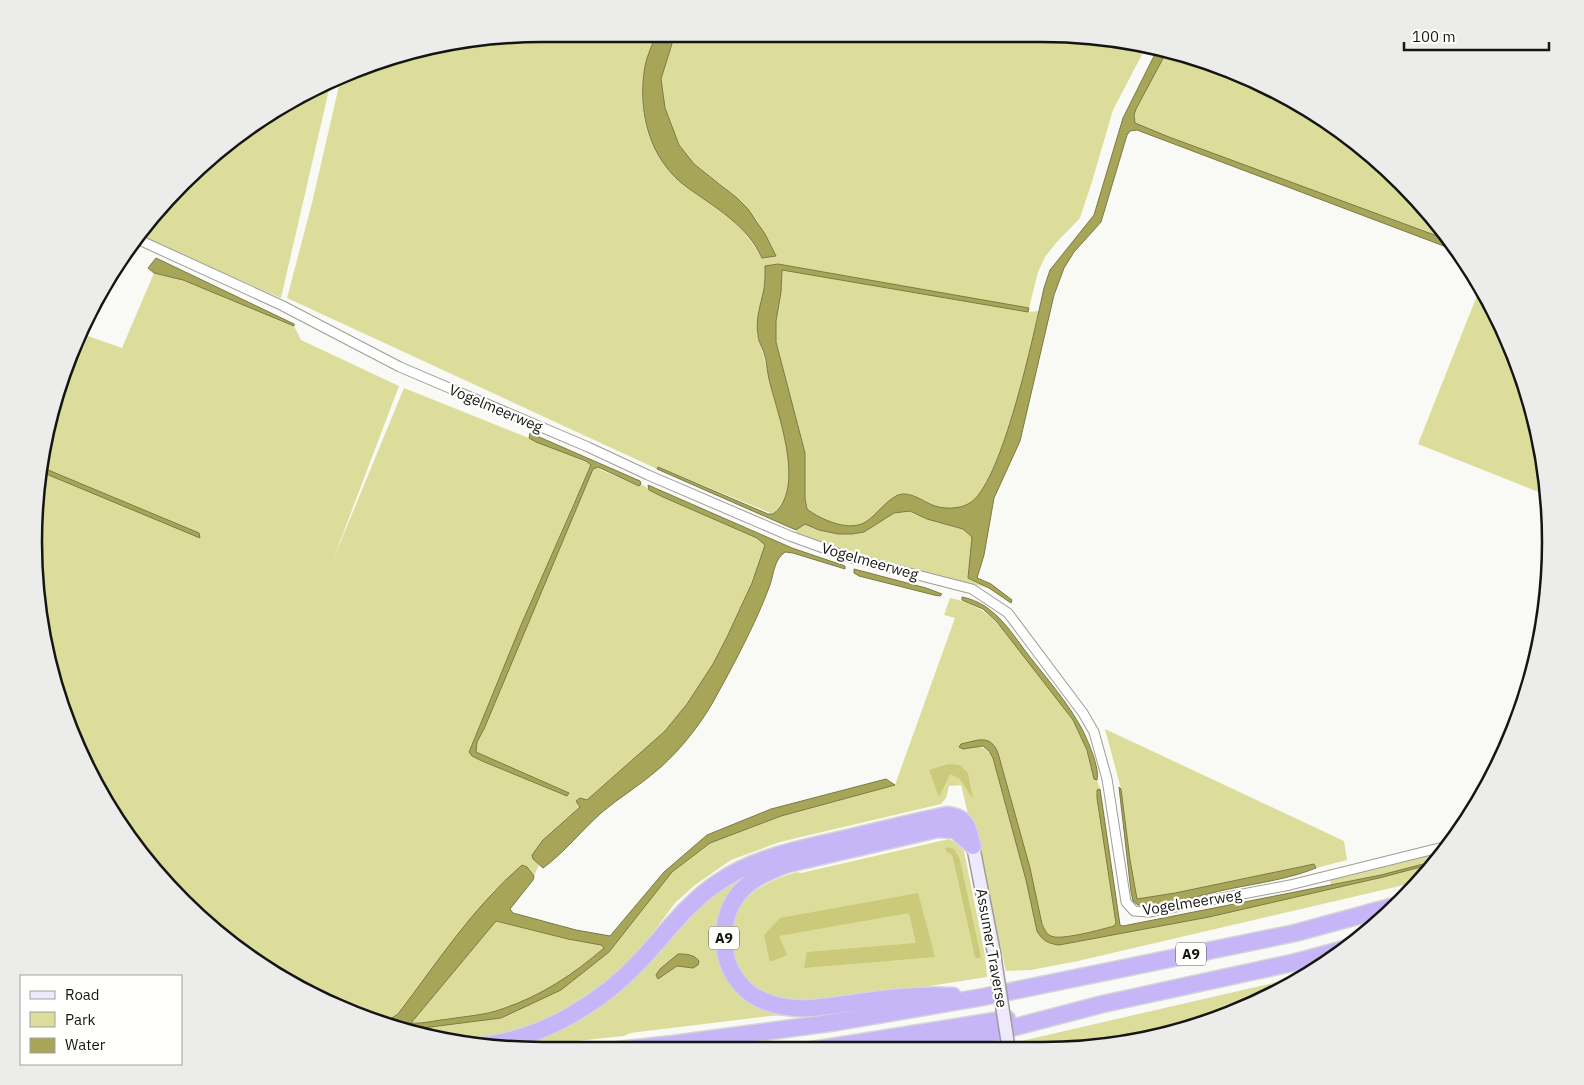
<svg xmlns="http://www.w3.org/2000/svg" width="1584" height="1085" font-family="'IBM Plex Sans',sans-serif">
<style>
.green{fill:#dddd9b;fill-rule:evenodd}
.forest{fill:#caca7a}
.water{fill:#a7a658;stroke:#7b7a44;fill-rule:evenodd}
.lines{fill:none;stroke-linecap:round;stroke-linejoin:round}
.minor-casing{stroke:#9d9d9a;stroke-width:11}
.secondary-casing{stroke:#9d9d9a;stroke-width:15}
.motorway-casing{stroke:#d5d5d5;stroke-width:19}
.minor{stroke:#fff;stroke-width:9}
.secondary{stroke:#eee9fd;stroke-width:12}
.motorway{stroke:#c6b6f8;stroke-width:16}
.secondary-bridge-casing{stroke:#9d9d9a;stroke-width:15;stroke-linecap:butt}
.secondary-bridge{stroke:#eee9fd;stroke-width:12}
.labels{text-anchor:middle;dominant-baseline:central;stroke-width:4.5;stroke-linejoin:round;paint-order:stroke}
.shield{fill:#fffffe;stroke:#5b5b5a;stroke-width:1}
.shield-label{font-size:14px;font-weight:bold;fill:#151514}
.street-label{font-size:15px;fill:#151514;stroke:#fffffe}
.rim{fill:none;stroke:#151514;stroke-width:2.5}
</style>
<rect width="100%" height="100%" fill="#f9f9f6"/>
<g class="green">
<path d="M542,34H656C653,44 647,55 645,66C636,114 648,154 685,186C695,194 707,200 717,207C736,221 750,238 762,258L776,256L757,220L722,185L694,164L679,145L665,108L661,79L675,34H1041L1147,45L1113,110L1091,185L1080,218L1056,243L1045,257L1038,272L1029,308L796,267L778,264L765,266L764,289L757,322V333L782,420L790,472L786,498L773,514L658,467L657,469L287,298L312,203L341,77L411,51Z"/>
<polygon points="1167,51 1205,61 1296,102 1401,183 1448,240 1169,137 1135,123 1134,115 1136,109"/>
<polygon points="331,81 281,298 139,237 160,207 260,119 318,86"/>
<path d="M784,269L1028,312L1039,311C1031,346 999,497 964,506C954,508 944,509 934,506C923,501 908,489 895,496C885,503 877,514 867,521C850,533 821,520 807,509L805,499V453L776,343V321L781,292L782,270Z"/>
<path d="M154,273L183,280L294,326L301,340L399,386L333,560L404,388L586,461L591,465L572,506L474,738L469,752L472,756L482,761L567,796L569,793L476,752C474,744 480,736 484,729L593,469L598,466L601,470L639,486L641,484L663,497L757,538L765,545L752,583L727,637L713,664L687,704L665,731L587,800L580,798L576,801L581,806L559,825L533,859L539,865L534,876L527,867L522,865L491,894L475,913L398,1014L384,1023L348,1012L260,965L183,902L120,825L86,768L43,641L35,575L39,471L200,537L199,533L41,467L58,402L85,335L122,348Z"/>
<polygon points="1480,288 1512,348 1541,444 1546,495 1418,444"/>
<polygon points="902,511 910,511 927,519 963,529 968,533 972,537 972,543 968,578 989,588 921,572 846,552 797,536 796,530 805,523 819,530 838,534 852,534 894,513"/>
<path d="M950,598C976,603 990,614 1007,634L1073,720L1087,750L1094,779L1097,780L1100,789L1097,790V798L1116,923L1114,926C1103,929 1060,941 1051,936C1046,934 1044,928 1042,924L1018,825L995,746L985,740L959,745C974,747 985,743 993,758L1026,880L1046,941L1052,945H1059L1220,914L1331,889L1330,877L1443,851L1417,882L1078,961L1031,970L1006,971L961,785L949,786L946,798L941,804L780,842L731,860L695,885L675,903L652,934L617,973L581,1002L550,1019L497,1037L459,1043L443,1041L407,1030L501,1018L609,952L672,872L710,843L781,816L895,785L955,618L944,615Z"/>
<polygon points="1105,729 1344,841 1347,860 1316,868 1314,864 1302,866 1175,893 1137,899 1130,860 1121,789"/>
<path d="M949,839L957,843L964,851L985,955L987,977C953,982 920,988 885,992C842,998 771,1016 742,972C732,957 731,943 733,925C738,894 770,880 797,872L801,873ZM952,855L960,859L980,958H975Z"/>
<path d="M757,870L741,881L721,965L792,1015L770,1016L630,1033L624,1036L511,1048L550,1031L712,892ZM678,954L691,955L693,968L677,966L662,977Z"/>
<path d="M496,921L568,939L601,945L604,948C573,974 541,997 502,1009C485,1015 466,1016 449,1019C437,1020 423,1025 411,1023Z"/>
<polygon points="1303,976 1267,999 1140,1042 1042,1051 1018,1051 1017,1042"/>
<polygon points="998,1042 1000,1051 952,1051"/>
</g>
<g class="forest">
<polygon points="948,764 960,765 968,773 973,799 960,779 950,774 939,797 929,770"/>
<polygon points="946,847 954,849 960,859 981,958 975,958 952,855 946,851"/>
<polygon points="918,893 935,957 804,968 807,952 916,943 909,913 779,936 787,955 770,962 764,935 780,918"/>
</g>
<g class="water">
<path d="M656,34H675L661,79L665,108L679,145L694,164L737,198L748,209L765,234L776,256L762,258C747,225 716,208 688,188C649,160 637,111 645,66C647,55 653,44 656,34Z"/>
<path d="M1158,48L1167,51L1136,109L1134,115L1135,123L1169,137L1448,240L1457,251L1137,130L1130,131L1127,135L1101,222L1074,252L1064,268L1054,295L1020,441L994,498L984,555L977,578L991,584L1012,600L1011,603L989,588L968,578L972,537L963,529L927,519L910,511L894,513L864,532L852,534H838L819,530L805,524L796,530L657,469L658,467L768,514H773C807,489 777,413 769,379C767,371 767,361 764,353C762,346 758,341 758,335C755,319 761,304 764,289C765,281 765,274 765,266L778,264L1029,308L1028,312L782,270L781,292L776,321V342L805,453V499L807,509C821,520 851,533 867,521C877,514 885,502 896,496C909,489 923,502 935,506C944,509 959,509 968,504C1002,488 1035,328 1044,288L1050,270L1094,215L1123,118Z"/>
<polygon points="156,258 294,324 294,326 183,280 154,273 148,268"/>
<path d="M113,273L104,296L85,335L58,402C70,357 86,311 113,273Z"/>
<polygon points="530,433 640,481 641,484 639,486 598,467 593,469 484,729 477,742 476,752 569,793 567,796 482,761 472,756 469,752 521,625 591,465 586,461 536,442 529,438"/>
<polygon points="41,467 199,533 200,538 39,471"/>
<path d="M648,485L792,548L845,566V569L793,553L785,552C774,560 774,573 770,585C756,623 733,666 713,702C700,725 681,749 661,767C642,784 620,797 601,813C581,831 565,852 543,868L533,859L532,855L543,840L580,807L576,801L580,798L587,800L665,731L687,704L713,664L727,637L752,583L765,545L757,538L663,497L649,490Z"/>
<polygon points="854,569 926,588 942,594 940,596 934,595 859,576 854,573"/>
<path d="M962,597C972,599 983,604 990,610C1006,622 1018,642 1030,657C1048,680 1068,703 1082,729C1088,741 1100,768 1097,780L1094,779L1087,750L1073,720L997,622L983,609L962,600Z"/>
<path d="M978,740C989,739 994,743 998,753L1030,868L1042,924C1044,928 1046,934 1051,936C1060,941 1103,929 1114,926L1116,923L1097,798V790L1100,789L1120,925L1123,926L1381,875L1435,861L1432,864L1383,877L1209,917L1059,945C1048,944 1042,940 1037,931L1026,880L993,758L989,751L983,746L963,749L959,747L961,744Z"/>
<path d="M886,779L895,785L781,816L710,843L672,872L609,952L561,990L501,1018L407,1030L384,1023L398,1014C437,963 473,907 522,865L527,867L534,876L533,880L510,909L513,913L576,930L610,936L664,872L707,835L771,809ZM496,921L568,939L601,945L604,948C574,974 541,996 502,1009C486,1015 467,1016 449,1019C437,1020 423,1024 411,1023Z"/>
<path d="M1119,787L1121,789L1130,860L1137,899L1175,893L1314,864L1316,868C1289,879 1258,883 1229,889C1201,895 1167,906 1138,905L1133,901L1131,892Z"/>
<path d="M678,954C685,954 694,954 699,961L698,965L693,968L677,966L658,979L656,975L660,969Z"/>
</g>
<g class="lines">
<defs>
<polyline id="minor" points="137,239 281,305 400,367 588,447 648,475 790,536 851,558 972,589 1008,613 1083,713 1094,732 1107,779 1126,902 1134,911 1149,912 1290,885 1447,846"/>
<polyline id="secondary" points="973,846 994,953"/>
<g id="motorway">
<path d="M953,996C906,993 859,1003 812,1008C793,1009 773,1007 756,997C720,977 714,924 739,893C752,878 770,871 788,864L938,829L955,830L973,846"/>
<path d="M484,1045C543,1038 601,1003 641,960C666,933 688,902 719,882C755,857 801,849 843,839C878,831 912,822 947,815C967,817 968,827 972,844"/>
<polyline points="609,1051 673,1044 837,1022 983,997 1295,933 1398,905"/>
<polyline points="806,1051 1007,1019"/>
<polyline points="898,1051 988,1034 1103,1004 1296,962 1348,948"/>
</g>
</defs>
<use href="#minor" class="minor-casing"/>
<use href="#secondary" class="secondary-casing"/>
<use href="#motorway" class="motorway-casing"/>
<use href="#minor" class="minor"/>
<use href="#secondary" class="secondary"/>
<use href="#motorway" class="motorway"/>
<defs>
<polyline id="secondary-bridge" points="994,953 1009,1051"/>
</defs>
<use href="#secondary-bridge" class="secondary-bridge-casing"/>
<use href="#secondary-bridge" class="secondary-bridge"/>
</g>
<g class="labels">
<g class="shield">
<rect x="709" y="926.5" width="30" height="23" rx="4"/>
<rect x="1176" y="942.5" width="30" height="23" rx="4"/>
</g>
<g class="shield-label">
<text x="724" y="938">A9</text>
<text x="1191" y="954">A9</text>
</g>
<g class="street-label">
<text transform="translate(496 408) rotate(23)">Vogelmeerweg</text>
<text transform="translate(870 561) rotate(16)">Vogelmeerweg</text>
<text transform="translate(1192 902) rotate(-9)">Vogelmeerweg</text>
<text transform="translate(992 948) rotate(80)">Assumer Traverse</text>
</g>
</g>
<path d="M0 0H1584V1085H0ZM542 42H1042A500 500 0 0 1 1542 542V542A500 500 0 0 1 1042 1042H542A500 500 0 0 1 42 542V542A500 500 0 0 1 542 42Z" fill="#ececeb" fill-rule="evenodd"/>
<path class="rim" d="M542 42H1042A500 500 0 0 1 1542 542V542A500 500 0 0 1 1042 1042H542A500 500 0 0 1 42 542V542A500 500 0 0 1 542 42Z"/>
<rect x="20" y="975" width="162" height="90" fill="#fffffe" stroke="#a1a1a0"/>
<rect x="30" y="991" width="25" height="8" fill="#eee9fd" stroke="#a1a1a0"/>
<text x="65" y="1000" font-size="15" fill="#151514">Road</text>
<rect x="30" y="1012" width="25" height="15" fill="#dddd9b" stroke="#a1a1a0"/>
<text x="65" y="1025" font-size="15" fill="#151514">Park</text>
<rect x="30" y="1038" width="25" height="15" fill="#a7a658" stroke="#a1a1a0"/>
<text x="65" y="1050" font-size="15" fill="#151514">Water</text>
<path d="M1404 42v8h145v-8" fill="none" stroke="#151514" stroke-width="2.5"/>
<text x="1412" y="42" font-size="15" fill="#151514" stroke="#fffffe" stroke-width="4" paint-order="stroke">100 m</text>
</svg>
